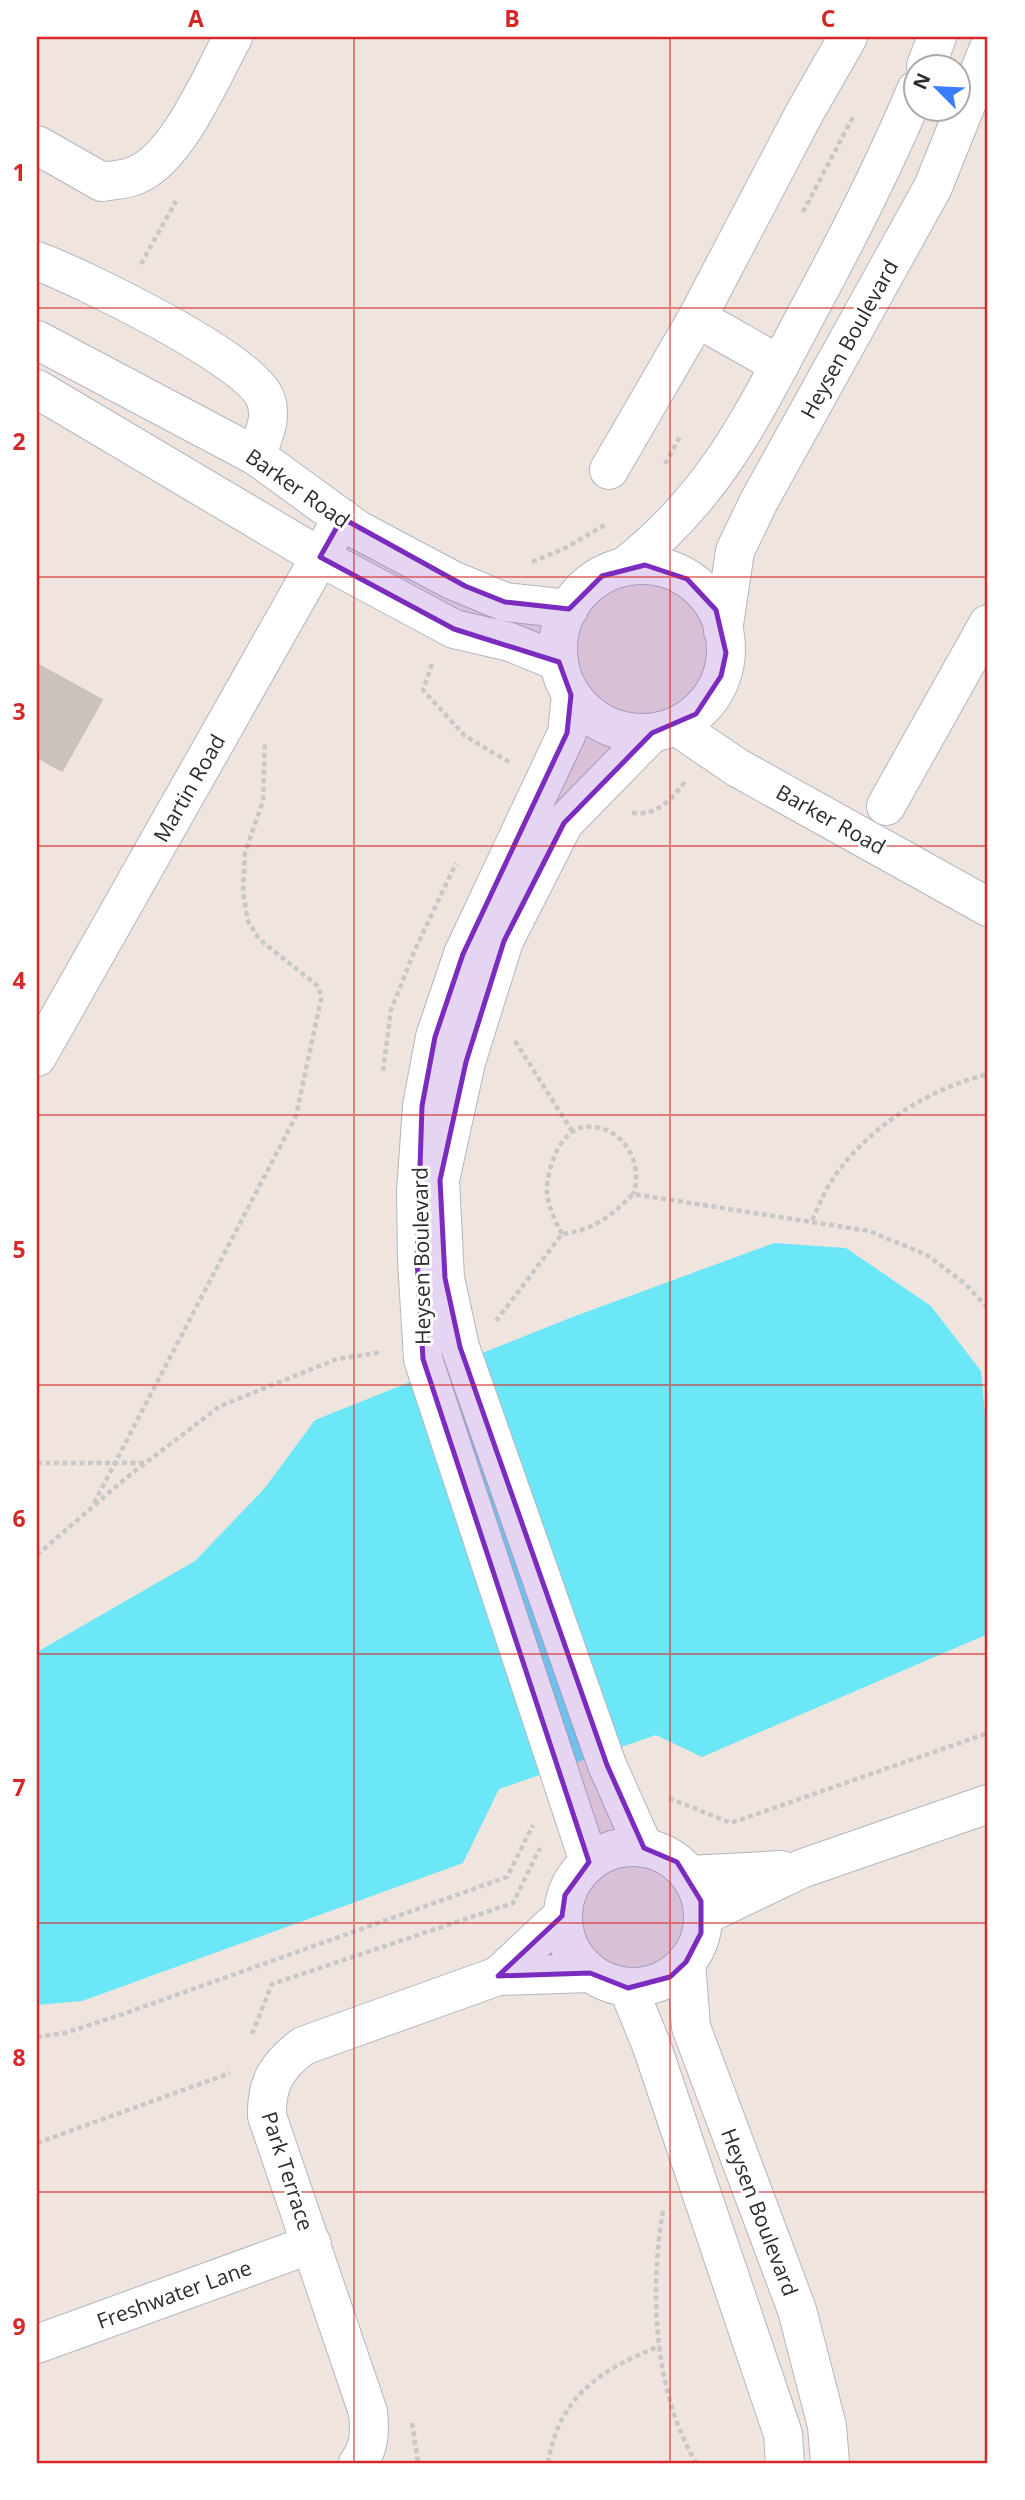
<svg xmlns="http://www.w3.org/2000/svg" width="1025" height="2500" font-family="'Open Sans',sans-serif">
<style>
.water{fill:#6be7f7}
.building{fill:#cac2bd;stroke:#cbc1b7;stroke-width:2}
.lines{fill:none;stroke-linecap:round;stroke-linejoin:round}
.minor-casing{stroke:#b2b6c1;stroke-width:40}
.path{stroke:#c8c8c8;stroke-width:4.5;stroke-dasharray:5 3.5;stroke-linecap:butt}
.minor{stroke:#fff;stroke-width:38}
.marked{fill:#7b2cbf;fill-opacity:0.2;stroke:#7b2cbf;stroke-width:5;stroke-linejoin:round}
.grid{fill:none;stroke:#d62828;stroke-width:2;stroke-opacity:0.55}
.labels{text-anchor:middle;dominant-baseline:central;stroke-width:6;stroke-linejoin:round;paint-order:stroke}
.street-label{font-size:21px;fill:#2c2c2c;stroke:#fff}
.neatline{fill:none;stroke:#d62828;stroke-width:2.5}
.grid-label{font-size:23px;text-anchor:middle;font-weight:bold;fill:#d62828}
</style>
<rect width="100%" height="100%" fill="#efe5de"/>
<polygon class="water" points="774,1243 846,1248 931,1306 981,1371 988,1447 988,1634 702,1757 656,1735 499,1789 463,1863 82,2001 37,2005 37,1652 195,1561 264,1489 315,1420 570,1318"/>
<polygon class="building" points="37,664 102,700 62,771 37,757"/>
<g class="lines">
<defs>
<g id="minor">
<polyline points="926,66 937,37"/>
<path d="M37,145L102,182C112,180 124,180 134,176C178,159 211,77 233,37"/>
<path d="M37,261C83,278 240,355 263,394C275,414 263,437 256,456"/>
<polyline points="697,318 780,365"/>
<polyline points="37,340 256,456 358,530 452,580 505,602 569,609"/>
<polyline points="37,389 320,557 454,629 510,642 559,662"/>
<polyline points="609,470 697,318 805,112 848,37"/>
<circle cx="642" cy="649" r="84"/>
<path d="M624,567C717,494 752,416 806,315C846,241 884,167 916,90"/>
<polyline points="723,631 735,551 759,501 933,187 988,50"/>
<polyline points="571,695 567,733 463,954 435,1037 422,1106 416,1192 417,1260 423,1359 589,1862"/>
<polyline points="676,726 738,768 988,907"/>
<polyline points="886,806 988,624"/>
<polyline points="37,1057 342,518"/>
<circle cx="633" cy="1917" r="70"/>
<polyline points="644,1848 607,1765 460,1347 445,1278 440,1180 466,1062 504,941 564,823 652,733"/>
<polyline points="689,1875 781,1870"/>
<polyline points="703,1916 801,1869 988,1804"/>
<polyline points="686,1962 691,2027 797,2310 827,2426 830,2463"/>
<polyline points="498,1976 562,1916"/>
<polyline points="628,1988 651,2044 783,2434 785,2463"/>
<polyline points="37,2344 312,2244"/>
<path d="M358,2463C370,2448 370,2430 368,2412L267,2116C266,2083 277,2066 303,2046L498,1976L590,1973"/>
</g>
</defs>
<use href="#minor" class="minor-casing"/>
<g class="path">
<polyline points="803,212 854,115"/>
<polyline points="141,264 176,201"/>
<polyline points="665,464 681,435"/>
<polyline points="532,562 565,548 605,525"/>
<polyline points="432,664 423,690 465,736 509,762"/>
<path d="M632,813C658,816 672,799 686,780"/>
<polyline points="515,1041 572,1131"/>
<polyline points="383,1071 391,1010 414,952 456,863"/>
<path d="M812,1220C819,1206 825,1190 834,1177C870,1126 928,1089 988,1074"/>
<path d="M562,1234C555,1221 549,1208 547,1193C546,1172 559,1129 585,1127C621,1123 645,1163 633,1194"/>
<path d="M496,1321L562,1234C593,1231 612,1215 633,1194L869,1231L927,1255L964,1283L988,1308"/>
<polyline points="37,1463 144,1463"/>
<polyline points="94,1503 296,1116 321,999 319,987 259,939 248,921 243,892 245,853 263,801 265,742"/>
<polyline points="37,1555 126,1478 220,1406 337,1359 383,1352"/>
<polyline points="669,1798 731,1823 988,1733"/>
<polyline points="252,2034 272,1984 513,1903 540,1848"/>
<polyline points="37,2037 65,2033 123,2014 507,1877 533,1825"/>
<polyline points="37,2143 230,2073"/>
<path d="M663,2211C649,2292 654,2392 696,2463"/>
<polyline points="412,2423 418,2463"/>
<path d="M548,2463C559,2396 601,2369 660,2346"/>
</g>
<use href="#minor" class="minor"/>
</g>
<path class="marked" d="M342,518L465,586L505,602L569,609L602,576L645,565L687,579L716,610L726,653L721,676L696,714L652,733L564,823L504,941L466,1062L440,1180L445,1278L460,1347L607,1765L644,1848L677,1862L701,1901V1933L686,1962L670,1977L628,1988L590,1973L498,1976L562,1916L565,1895L589,1862L423,1359L417,1260L422,1106L435,1037L463,954L567,733L571,695L559,662L454,629L320,557Z"/>
<path class="grid" d="M354,37V2463M670,37V2463M37,308H988M37,577H988M37,846H988M37,1115H988M37,1385H988M37,1654H988M37,1923H988M37,2192H988"/>
<g class="labels">
<g class="street-label">
<text transform="translate(849 339) rotate(-61)">Heysen Boulevard</text>
<text transform="translate(298 488) rotate(35)">Barker Road</text>
<text transform="translate(189 788) rotate(-60)">Martin Road</text>
<text transform="translate(831 819) rotate(29)">Barker Road</text>
<text transform="translate(421 1256) rotate(-91)">Heysen Boulevard</text>
<text transform="translate(288 2171) rotate(72)">Park Terrace</text>
<text transform="translate(760 2212) rotate(69)">Heysen Boulevard</text>
<text transform="translate(174 2294) rotate(-20)">Freshwater Lane</text>
</g>
</g>
<rect width="1025" height="2500" fill="none" stroke="#ffffff" stroke-width="77"/>
<g transform="translate(937 88) rotate(294)"><circle r="33" fill="#ffffff" stroke="#ababab" stroke-width="2"/>
<path d="M0-5L12 26L0 18L-12 26Z" fill="#3b7dff"/>
<text y="-10" font-size="19" font-weight="bold" text-anchor="middle" fill="#2c2c2c">N</text>
</g>
<rect x="38" y="38" width="948" height="2424" class="neatline"/>
<g class="grid-label">
<text x="196" y="27">A</text>
<text x="512" y="27">B</text>
<text x="828" y="27">C</text>
<text x="19" y="181">1</text>
<text x="19" y="450">2</text>
<text x="19" y="720">3</text>
<text x="19" y="989">4</text>
<text x="19" y="1258">5</text>
<text x="19" y="1527">6</text>
<text x="19" y="1796">7</text>
<text x="19" y="2066">8</text>
<text x="19" y="2335">9</text>
</g>
</svg>
